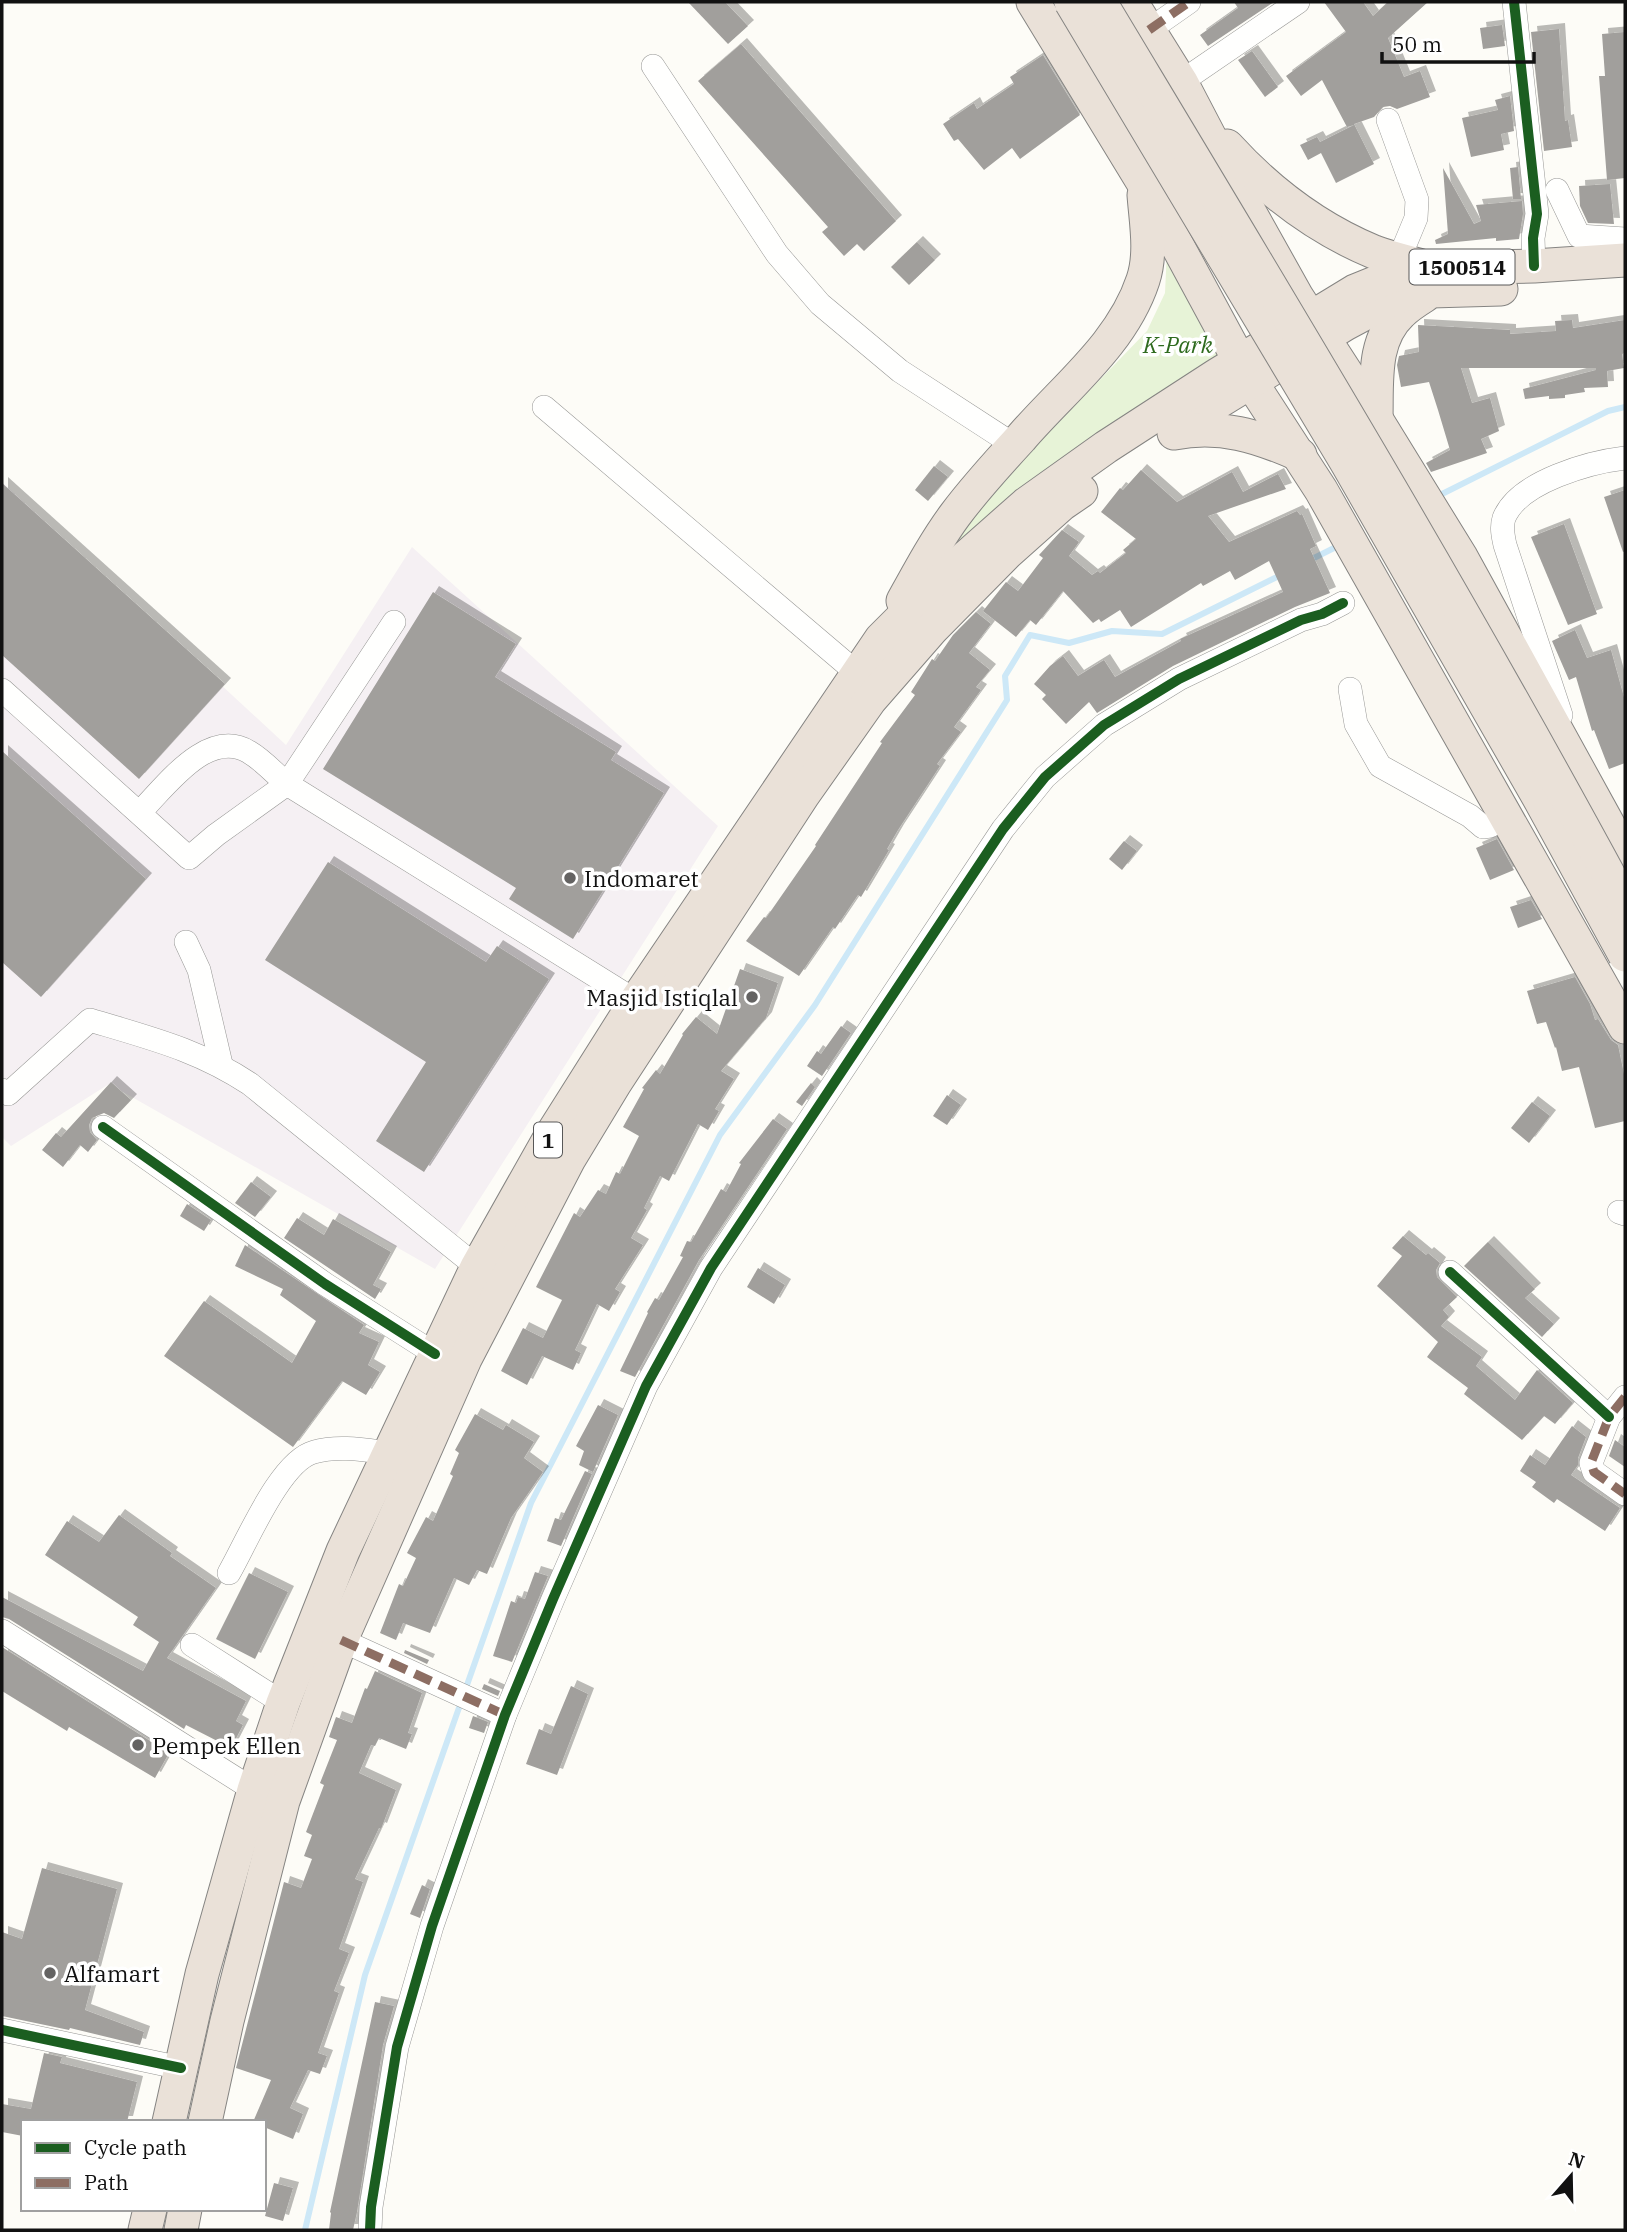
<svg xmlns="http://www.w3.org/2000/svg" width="1627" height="2232" font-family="'IBM Plex Serif',serif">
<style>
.industrial{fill:#f5f0f3}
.green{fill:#e7f3d7}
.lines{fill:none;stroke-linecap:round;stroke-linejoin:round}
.stream{stroke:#cde8f7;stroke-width:6}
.building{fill:#a19f9c;filter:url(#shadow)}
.minor-casing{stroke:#979795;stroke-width:24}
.highway-casing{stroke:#858482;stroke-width:35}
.minor{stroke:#fffffe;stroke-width:23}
.highway{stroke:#eae1d8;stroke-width:33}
.highway-bridge-casing{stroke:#858482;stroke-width:35;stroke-linecap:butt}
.highway-bridge{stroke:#eae1d8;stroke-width:33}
.quiet{stroke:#8d6e63;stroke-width:9;stroke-dasharray:18 9;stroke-linecap:butt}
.cycleway-casing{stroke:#fff;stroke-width:15}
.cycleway{stroke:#1b5e20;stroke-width:10}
.poi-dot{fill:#646362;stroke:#fff;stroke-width:2.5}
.labels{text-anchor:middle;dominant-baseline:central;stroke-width:7;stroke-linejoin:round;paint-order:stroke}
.shield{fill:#fff;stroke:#585858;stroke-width:2}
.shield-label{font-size:21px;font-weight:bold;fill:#111}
.park-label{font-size:23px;font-style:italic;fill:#2f6b1f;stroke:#fff}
.poi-label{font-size:23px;fill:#111;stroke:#fff;text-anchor:start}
</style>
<defs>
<filter id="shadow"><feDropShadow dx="6" dy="-6" stdDeviation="0" flood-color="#0004"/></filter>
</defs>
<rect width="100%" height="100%" fill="#fdfcf7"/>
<polygon class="industrial" points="2,482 286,745 412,547 718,826 435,1269 109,1084 11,1146 2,1137"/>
<polygon class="green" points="1167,250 1223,357 1142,404 1003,504 935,571 998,485 1147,331 1165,293"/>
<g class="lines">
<g class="stream">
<polyline points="1436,497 1608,411 1625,407"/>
<polyline points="1308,561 1342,544"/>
<polyline points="305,2230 365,1975 531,1503 720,1135 815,1005 1007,700 1005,676 1030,635 1069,643 1112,631 1162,634 1283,574"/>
</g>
</g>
<g class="building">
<polygon points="688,2 725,2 748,26 728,44"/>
<polygon points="1234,2 1274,2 1208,46 1200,35 1238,8"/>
<polygon points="1324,2 1363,2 1373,16 1388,2 1428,2 1388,38 1404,77 1420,71 1430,97 1397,109 1390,106 1383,107 1374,117 1354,124 1374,164 1336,183 1321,153 1308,160 1300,145 1317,137 1320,142 1354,125 1347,127 1322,80 1301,96 1286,76 1346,32"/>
<polygon points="1502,25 1505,46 1483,49 1480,28"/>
<polygon points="1559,29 1565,121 1568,120 1572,147 1544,151 1531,32"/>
<polygon points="1625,32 1625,178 1607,180 1599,76 1605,76 1602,34"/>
<polygon points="741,44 896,221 864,251 857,244 844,256 822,232 828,227 698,81"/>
<polygon points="1252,51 1278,87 1265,97 1238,60"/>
<polygon points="1043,55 1080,115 1020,159 1012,148 984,170 958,139 954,141 943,124 974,103 977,109 1014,84 1010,77"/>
<polygon points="1510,96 1514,131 1501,134 1504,150 1471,157 1462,118 1498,110 1495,100"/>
<polygon points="1518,167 1521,199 1513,199 1510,168"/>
<polygon points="1443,168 1474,224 1481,221 1476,205 1522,201 1523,214 1519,239 1496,241 1496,238 1436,244 1435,240 1448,234"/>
<polygon points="1610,184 1614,224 1588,223 1580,206 1579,186"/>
<polygon points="917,242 935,260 909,285 891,267"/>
<polygon points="1572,320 1573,328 1625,320 1625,353 1622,354 1624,368 1607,371 1608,387 1584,388 1585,392 1565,395 1565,398 1549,399 1549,396 1525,399 1523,389 1596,370 1596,368 1461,368 1472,403 1490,398 1499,431 1481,439 1487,453 1431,472 1426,463 1450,450 1438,410 1429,382 1401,387 1397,365 1399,356 1419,352 1418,325 1510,330 1510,334 1556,331 1555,321"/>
<polygon points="934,466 948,477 928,501 915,490"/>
<polygon points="1141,470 1177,502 1232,472 1243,492 1278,474 1286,489 1208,516 1229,542 1297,511 1300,515 1302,514 1316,546 1310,549 1330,593 1295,607 1173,666 1097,713 1089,702 1066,724 1042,699 1046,695 1034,684 1050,666 1063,656 1078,676 1104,660 1115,677 1181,641 1180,639 1283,592 1269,561 1235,580 1230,571 1203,586 1201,583 1131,627 1120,610 1101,622 1099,619 1093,623 1063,591 1036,625 1030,620 1016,637 983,611 1006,582 1018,591 1043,558 1039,555 1062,530 1079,542 1069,556 1092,575 1098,571 1100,573 1126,553 1123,550 1136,539 1101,512 1120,488 1123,490"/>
<polygon points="2,483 225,684 139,779 2,655"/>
<polygon points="1625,490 1625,551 1623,552 1604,497"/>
<polygon points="1564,524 1597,614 1568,625 1531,537"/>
<polygon points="433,592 516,644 495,677 616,752 611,760 664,793 573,939 509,899 516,888 323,769"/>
<polygon points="976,612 991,624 969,653 990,670 976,687 981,690 954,727 961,732 937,764 940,766 898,830 887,849 889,850 861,897 858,895 835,929 833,927 799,976 746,941 764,917 766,918 816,846 815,845 882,743 880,742 915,695 911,692 932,659 935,661 953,635"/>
<polygon points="1575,630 1587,658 1611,650 1625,701 1625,763 1609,769 1594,730 1592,731 1576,677 1569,680 1552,641"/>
<polygon points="2,751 146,879 41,997 2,962"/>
<polygon points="1497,839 1514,870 1490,880 1476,848"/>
<polygon points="1124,841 1137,851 1122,870 1109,859"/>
<polygon points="328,862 486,962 497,946 549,979 424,1172 376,1141 426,1062 265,960"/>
<polygon points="1531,900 1542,919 1518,928 1510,907"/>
<polygon points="740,969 778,983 766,1018 721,1071 734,1079 715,1109 719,1111 708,1130 698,1124 669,1181 660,1176 644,1208 647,1210 631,1238 643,1245 615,1289 620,1292 609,1311 597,1304 575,1350 581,1353 573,1370 542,1356 527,1385 501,1371 523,1328 543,1338 562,1300 536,1287 574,1213 580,1217 598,1190 606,1194 616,1172 620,1174 639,1136 623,1127 644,1089 642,1088 656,1070 660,1074 683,1035 682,1034 696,1017 717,1034"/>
<polygon points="1575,977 1590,1004 1595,1020 1598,1019 1611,1040 1618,1045 1625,1079 1625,1121 1595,1128 1579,1067 1562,1071 1556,1047 1555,1048 1546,1022 1537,1024 1527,991"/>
<polygon points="841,1026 851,1033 822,1076 807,1066 817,1051 821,1054"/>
<polygon points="111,1082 131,1100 114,1118 104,1113 92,1118 89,1125 90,1132 97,1140 88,1152 80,1145 63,1167 42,1150 56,1133 61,1137"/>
<polygon points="811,1083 815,1087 802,1106 796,1102"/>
<polygon points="947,1095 961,1105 947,1125 933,1116"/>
<polygon points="1532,1102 1550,1116 1529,1143 1511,1128"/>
<polygon points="773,1119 787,1129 699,1260 635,1377 620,1371 648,1313 647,1312 655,1298 659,1300 683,1257 680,1256 687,1241 691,1242 721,1189 726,1192 741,1164 739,1163"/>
<polygon points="251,1182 271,1197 255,1217 235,1203"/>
<polygon points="187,1204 211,1220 204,1231 180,1216"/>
<polygon points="297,1218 324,1235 333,1219 391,1252 373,1285 381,1289 375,1299 284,1238"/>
<polygon points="1403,1236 1426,1255 1428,1253 1440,1263 1436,1270 1437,1277 1457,1297 1443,1310 1449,1317 1441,1326 1482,1357 1476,1366 1515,1400 1537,1370 1573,1403 1555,1424 1544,1416 1522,1440 1464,1394 1468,1388 1427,1357 1438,1342 1377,1286 1402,1256 1392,1248"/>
<polygon points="1488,1242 1535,1289 1525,1298 1554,1324 1542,1337 1464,1266"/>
<polygon points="245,1245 364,1325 359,1333 379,1342 368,1365 380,1372 366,1395 342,1381 293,1447 164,1356 204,1301 292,1363 316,1321 280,1295 283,1289 235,1266"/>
<polygon points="758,1268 785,1285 774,1304 747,1287"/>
<polygon points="598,1405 618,1415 593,1472 579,1465 584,1451 576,1446"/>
<polygon points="475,1414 503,1430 506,1425 534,1442 524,1458 543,1472 511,1518 487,1574 477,1570 469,1585 454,1578 430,1633 403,1623 396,1640 380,1633 399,1584 403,1586 416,1558 407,1553 426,1517 433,1521 453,1476 450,1474 459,1453 455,1450"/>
<polygon points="1572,1426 1586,1437 1578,1458 1578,1465 1571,1475 1620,1508 1605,1531 1557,1499 1554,1503 1532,1487 1536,1482 1520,1471 1530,1455 1545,1465"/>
<polygon points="1615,1440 1625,1447 1625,1467 1609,1456"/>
<polygon points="585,1471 592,1474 561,1546 547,1541 555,1518 561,1520"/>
<polygon points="119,1515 172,1553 170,1556 216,1588 167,1658 246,1701 236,1721 243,1725 231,1748 186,1725 184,1729 9,1619 2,1617 2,1597 143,1671 159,1642 133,1625 138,1617 45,1555 67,1521 99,1542"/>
<polygon points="535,1572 548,1576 512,1662 493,1656 511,1601 516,1603 518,1597 525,1599"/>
<polygon points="249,1573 288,1592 255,1659 216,1639"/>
<polygon points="2,1647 169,1753 155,1778 69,1727 67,1731 2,1691"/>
<polygon points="405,1650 429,1660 427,1664 404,1653"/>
<polygon points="375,1671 422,1693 408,1733 412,1734 406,1749 379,1738 375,1746 371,1745 359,1773 396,1790 381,1829 379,1828 355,1879 363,1882 339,1949 349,1953 334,1991 339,1993 318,2053 327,2056 320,2074 308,2070 290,2108 303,2114 293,2139 264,2127 264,2122 253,2122 271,2080 236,2068 284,1882 301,1888 312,1859 304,1856 312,1835 306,1832 324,1785 320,1783 337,1740 329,1737 336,1717 352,1723 365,1688 367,1689"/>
<polygon points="484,1684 500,1691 498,1696 482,1689"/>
<polygon points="571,1686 588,1694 557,1775 526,1764 539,1729 551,1734"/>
<polygon points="473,1716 488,1722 484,1733 469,1728"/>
<polygon points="42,1868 117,1889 85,2010 144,2032 140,2045 70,2028 69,2030 2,2016 2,1932 22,1939"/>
<polygon points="422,1885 430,1889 420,1918 410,1914"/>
<polygon points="375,2002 394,2006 383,2045 357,2212 353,2230 329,2230 331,2213 330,2212"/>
<polygon points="44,2053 62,2057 60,2063 137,2082 127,2122 23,2122 23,2136 2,2132 2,2104 31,2109"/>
<polygon points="274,2183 293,2188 283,2221 265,2216"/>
</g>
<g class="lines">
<defs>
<g id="minor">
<polyline points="1514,2 1537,214 1533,238 1534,266"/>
<polyline points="1149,30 1189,2"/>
<polyline points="653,66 777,254 820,304 900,371 1014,445"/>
<polyline points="1181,82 1298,2"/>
<polyline points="1388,120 1417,200 1416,218 1399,259"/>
<polyline points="1557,190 1579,236 1625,239"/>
<polyline points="544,407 857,673"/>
<polyline points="1350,689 1356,724 1380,766 1470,816 1483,827 1490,826 1506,817"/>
<polyline points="2,690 189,858 216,835 287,784 636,1001"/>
<path d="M1561,715L1505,545C1503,536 1501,527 1504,518C1519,481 1591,462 1625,458"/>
<path d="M140,812C166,786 208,727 249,752C263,760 275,774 287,784L394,622"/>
<polyline points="186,942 199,970 221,1064"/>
<path d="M2,1090L8,1094L90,1020C149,1038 197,1049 250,1084L477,1267"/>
<polyline points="103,1127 325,1284 435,1354"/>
<polyline points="1619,1212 1625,1214"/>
<polyline points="1450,1272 1609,1417"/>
<polyline points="1625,1397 1609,1417 1591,1463 1594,1472 1625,1494"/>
<path d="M229,1573C247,1542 280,1461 314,1452C338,1445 365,1450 389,1453"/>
<polyline points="2,1631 254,1790"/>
<polyline points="341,1640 505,1715"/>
<polyline points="192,1645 283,1703"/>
<polyline points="2,2030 181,2068"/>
<polyline points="370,2230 371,2207 397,2047 432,1926 505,1715 553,1599 646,1386 711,1268 1003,829 1045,777 1104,725 1179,679 1301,620 1322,614 1343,603"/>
</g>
<g id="highway">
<polyline points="1033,2 1144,184 1251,382 1321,490 1625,1027"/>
<polyline points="1131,2 1181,82 1241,197 1297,297 1376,419 1461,557 1625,855"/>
<path d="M1227,146C1269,192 1316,228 1374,252C1390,258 1408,262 1425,267"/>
<path d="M1376,419C1377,382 1372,340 1401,313C1408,306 1416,301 1424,296"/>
<polyline points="1187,421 1345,324 1388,301 1409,293 1431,291 1501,289"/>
<path d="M1174,433C1220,424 1258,436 1300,455"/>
<path d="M903,601C919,572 935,542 955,515C975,488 998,463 1021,438C1064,388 1122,344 1143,280C1152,253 1146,222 1144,195"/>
<polyline points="169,2122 202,1974 254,1790 283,1703 343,1551 477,1267 552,1134 636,1001 881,639 939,581 1026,504 1106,447 1217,375 1355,291 1397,274 1428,268 1534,266 1625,260"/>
<polyline points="205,2122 227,2021 283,1801 341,1640 465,1359 569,1159 615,1083 803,795 870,700 932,629 1007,553 1062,504 1081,491"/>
<polyline points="145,2230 150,2209"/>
<polyline points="181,2230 185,2209"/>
</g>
</defs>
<use href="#minor" class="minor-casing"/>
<use href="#highway" class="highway-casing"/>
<use href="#minor" class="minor"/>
<use href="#highway" class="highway"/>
<defs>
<g id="highway-bridge">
<polyline points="1071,2 1347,463 1538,796 1625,955"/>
<path d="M1100,2C1279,300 1460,598 1625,905"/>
</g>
</defs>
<use href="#highway-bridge" class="highway-bridge-casing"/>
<use href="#highway-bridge" class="highway-bridge"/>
<g class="quiet">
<polyline points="1149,30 1189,2"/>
<polyline points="1625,1397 1609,1417 1591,1463 1594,1472 1625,1494"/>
<polyline points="341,1640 505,1715"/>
</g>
<defs>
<g id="cycleway">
<polyline points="1514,2 1537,214 1533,238 1534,266"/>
<polyline points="103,1127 325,1284 435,1354"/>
<polyline points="1450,1272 1609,1417"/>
<polyline points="2,2030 181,2068"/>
<polyline points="370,2230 371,2207 397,2047 432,1926 505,1715 553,1599 646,1386 711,1268 1003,829 1045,777 1104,725 1179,679 1301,620 1322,614 1343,603"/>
</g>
</defs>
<use href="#cycleway" class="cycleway-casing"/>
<use href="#cycleway" class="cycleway"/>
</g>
<g class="poi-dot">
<circle cx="570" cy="878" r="7"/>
<circle cx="752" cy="997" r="7"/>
<circle cx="138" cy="1745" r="7"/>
<circle cx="50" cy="1973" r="7"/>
</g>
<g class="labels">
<g class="shield">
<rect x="1409.5" y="249.5" width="105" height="35" rx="5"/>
<rect x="534" y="1122.5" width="28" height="35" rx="5"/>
</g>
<g class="shield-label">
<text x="1462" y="267">1500514</text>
<text x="548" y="1140">1</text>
</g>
<g class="park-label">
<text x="1178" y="344">K-Park</text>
</g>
<g class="poi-label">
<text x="584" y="878">Indomaret</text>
<text x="738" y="997" text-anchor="end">Masjid Istiqlal</text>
<text x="152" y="1745">Pempek Ellen</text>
<text x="64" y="1973">Alfamart</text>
</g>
</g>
<rect width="1627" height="2232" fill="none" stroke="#111111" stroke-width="7"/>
<rect x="21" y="2120" width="245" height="91" fill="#ffffff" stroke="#a0a0a0" stroke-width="2"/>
<rect x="35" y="2143" width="35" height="10" fill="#1b5e20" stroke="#a0a0a0" stroke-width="2"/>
<text x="84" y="2155" font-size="21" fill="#111111">Cycle path</text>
<rect x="35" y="2178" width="35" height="10" fill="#8d6e63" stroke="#a0a0a0" stroke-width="2"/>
<text x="84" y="2190" font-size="21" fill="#111111">Path</text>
<g transform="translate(1571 2176) rotate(20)" stroke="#ffffff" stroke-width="5" paint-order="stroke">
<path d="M0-5L12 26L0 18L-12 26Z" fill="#111111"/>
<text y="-10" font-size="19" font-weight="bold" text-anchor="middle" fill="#111111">N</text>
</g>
<path d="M1382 52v10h152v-10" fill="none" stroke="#111111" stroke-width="3.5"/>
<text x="1392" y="52" font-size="21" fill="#111111" stroke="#ffffff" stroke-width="5" paint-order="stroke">50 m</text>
</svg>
